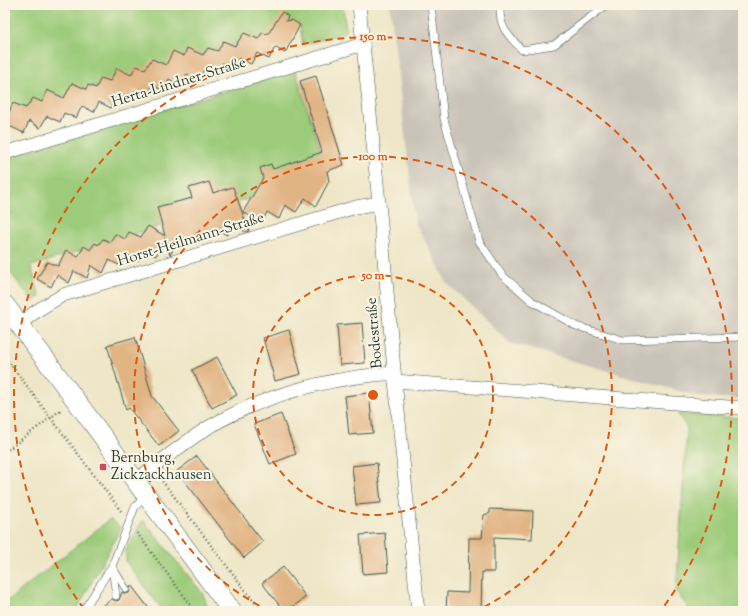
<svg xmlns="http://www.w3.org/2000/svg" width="748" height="616" font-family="'Sorts Mill Goudy',serif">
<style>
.industrial{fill:#c9c3b8}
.green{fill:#9ccb79;stroke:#5e8456}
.building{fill:#e1b484}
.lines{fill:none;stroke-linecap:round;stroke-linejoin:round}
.lane-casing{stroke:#3e564a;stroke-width:8}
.street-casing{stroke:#3e564a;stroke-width:14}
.secondary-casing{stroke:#3e564a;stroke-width:20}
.path{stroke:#3e564a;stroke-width:2.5;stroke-dasharray:1 3;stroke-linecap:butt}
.lane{stroke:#fff;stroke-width:7}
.street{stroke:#fff;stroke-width:13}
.secondary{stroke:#fff;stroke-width:19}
.ring{fill:none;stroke:#de580e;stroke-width:2;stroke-dasharray:7 5}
.poi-dot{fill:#d1495b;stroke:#fcf5e5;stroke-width:1.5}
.labels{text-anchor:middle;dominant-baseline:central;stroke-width:4;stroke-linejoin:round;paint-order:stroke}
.street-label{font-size:15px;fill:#1f3d34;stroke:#fcf5e5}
.poi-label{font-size:15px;fill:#1f3d34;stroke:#fcf5e5;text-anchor:start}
.centre{fill:#de580e;stroke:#fcf5e5;stroke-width:2}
.ring-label{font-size:12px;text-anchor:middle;font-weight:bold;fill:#de580e;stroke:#fcf5e5;stroke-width:4;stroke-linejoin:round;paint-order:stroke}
</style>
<rect width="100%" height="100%" fill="#fcf5e5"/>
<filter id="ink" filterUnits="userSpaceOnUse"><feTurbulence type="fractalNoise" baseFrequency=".025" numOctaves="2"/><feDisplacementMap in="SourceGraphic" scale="8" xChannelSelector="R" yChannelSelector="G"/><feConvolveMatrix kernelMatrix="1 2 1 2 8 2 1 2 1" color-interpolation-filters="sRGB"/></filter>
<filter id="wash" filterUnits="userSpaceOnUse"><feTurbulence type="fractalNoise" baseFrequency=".012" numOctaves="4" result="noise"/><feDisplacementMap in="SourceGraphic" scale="16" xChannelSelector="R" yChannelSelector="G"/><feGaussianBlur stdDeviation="0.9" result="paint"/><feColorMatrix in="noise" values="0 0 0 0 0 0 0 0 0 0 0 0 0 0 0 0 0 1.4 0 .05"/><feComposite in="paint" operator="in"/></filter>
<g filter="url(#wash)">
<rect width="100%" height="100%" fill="#eee6c7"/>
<polygon class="industrial" points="390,5 743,5 743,399 700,397 510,343 447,283 415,222"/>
<g class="green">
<polygon points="5,5 343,5 346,32 303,45 300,25 5,113"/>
<polygon points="295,70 328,174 31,266 40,297 32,300 5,266 5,158"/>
<polygon points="678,414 743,418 743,611 691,611 676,592 687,428"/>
<polygon points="110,519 121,528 76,611 5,611 5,603"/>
<polygon points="143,520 203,594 209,611 163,611 126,562 126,550"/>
</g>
<g id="blocks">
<g class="building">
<polygon points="282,12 288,16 286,21 292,20 300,25 285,53 275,47 269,59 257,53 251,64 239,58 233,69 222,63 215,76 204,70 199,80 187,74 180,85 169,79 163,91 153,85 146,97 135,90 128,102 116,94 111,108 99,102 94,112 82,106 76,118 64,113 60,122 47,116 40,128 29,121 24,133 5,124 5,121 13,103 26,108 33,98 42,102 47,90 64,98 72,83 86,89 88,85 96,88 101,78 110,81 117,68 131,75 136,66 145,69 152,59 166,65 173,51 184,56 187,48 203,55 208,48 218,51 223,41 235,46 244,33 258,39 262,33 268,34"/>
<polygon points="316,76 344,165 327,171 329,181 316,206 305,198 296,212 285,205 279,219 267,212 262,223 243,212 263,178 260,168 271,164 273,169 322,152 300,81"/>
<polygon points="209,182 213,193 233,187 249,231 246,232 232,223 227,235 214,228 209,240 197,233 191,244 180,238 170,255 165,238 156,256 144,250 138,261 127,254 121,266 109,260 103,273 91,265 87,278 74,271 69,283 57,275 51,287 37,279 47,262 58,266 66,250 78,257 84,246 90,250 95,243 98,245 103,239 110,242 115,234 125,239 129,232 141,237 148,226 165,236 157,207 192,198 189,188"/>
<polygon points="362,323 365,363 340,365 337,325"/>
<polygon points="289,330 301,374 275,381 263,338"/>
<polygon points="135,337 152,396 179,431 159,446 129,408 126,410 107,345"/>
<polygon points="217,357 237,395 212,408 192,370"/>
<polygon points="369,393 373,433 349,435 345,396"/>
<polygon points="281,414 296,454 270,464 254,424"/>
<polygon points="197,456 263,542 244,558 177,471"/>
<polygon points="377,463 381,503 356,505 352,466"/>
<polygon points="490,509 533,511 532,539 494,537 494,572 482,572 481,611 446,611 447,592 468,593 469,538 482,538 484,515 490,513"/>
<polygon points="385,533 388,572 363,574 360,535"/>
<polygon points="283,567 306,597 287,611 284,611 262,583"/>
<polygon points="131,585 151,611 96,611 112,599 116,601 119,600 122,592 126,594 129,593"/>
</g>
</g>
</g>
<g filter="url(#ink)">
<use href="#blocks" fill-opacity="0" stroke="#3e564a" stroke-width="1"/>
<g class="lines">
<defs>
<g id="lane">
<polyline points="431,5 444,119 479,241 502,275 532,301 576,326 623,340 743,337"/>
<path d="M500,5C499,28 507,34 522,50L554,45L606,5"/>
<polyline points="112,566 116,596"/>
<polyline points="114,570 126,589"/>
<polyline points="83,611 112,566 135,507 146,496"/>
</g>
<g id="street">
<polyline points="359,5 379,203 395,381 418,611"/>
<polyline points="5,153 363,44"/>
<polyline points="19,324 38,310 63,295 356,207 379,203"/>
<polyline points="395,381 700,405 743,408"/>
<path d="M135,481C159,463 183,443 209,427C267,393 328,378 394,373"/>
</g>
<polyline id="secondary" points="5,305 232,611"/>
</defs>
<use href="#lane" class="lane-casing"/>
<use href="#street" class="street-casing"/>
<use href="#secondary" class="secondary-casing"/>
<g class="path">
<polyline points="5,357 121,511"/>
<polyline points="5,452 62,409"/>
<polyline points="160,478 261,611"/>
<polyline points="137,533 195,611"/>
</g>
<use href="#lane" class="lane"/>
<use href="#street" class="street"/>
<use href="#secondary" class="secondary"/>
</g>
</g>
<g class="ring">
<circle cx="373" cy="395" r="120"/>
<path d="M270 611A239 239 0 1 1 476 611"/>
<path d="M84 609A359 359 0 1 1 662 609"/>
</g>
<rect class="poi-dot" x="99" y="463" width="8" height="8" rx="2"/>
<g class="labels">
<g class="street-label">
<text transform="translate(179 83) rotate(-17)">Herta-Lindner-Straße</text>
<text transform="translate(191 240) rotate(-17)">Horst-Heilmann-Straße</text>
<text transform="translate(375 333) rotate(-95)">Bodestraße</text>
</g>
<g class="poi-label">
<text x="111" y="458">Bernburg,<tspan x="111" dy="17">Zickzackhausen</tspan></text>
</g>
</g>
<circle cx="373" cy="395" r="6" class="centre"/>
<g class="ring-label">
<text x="373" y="40">150 m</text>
<text x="373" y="160">100 m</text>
<text x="373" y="279">50 m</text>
</g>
<rect width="748" height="616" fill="none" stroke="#fcf5e5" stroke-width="20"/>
</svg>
